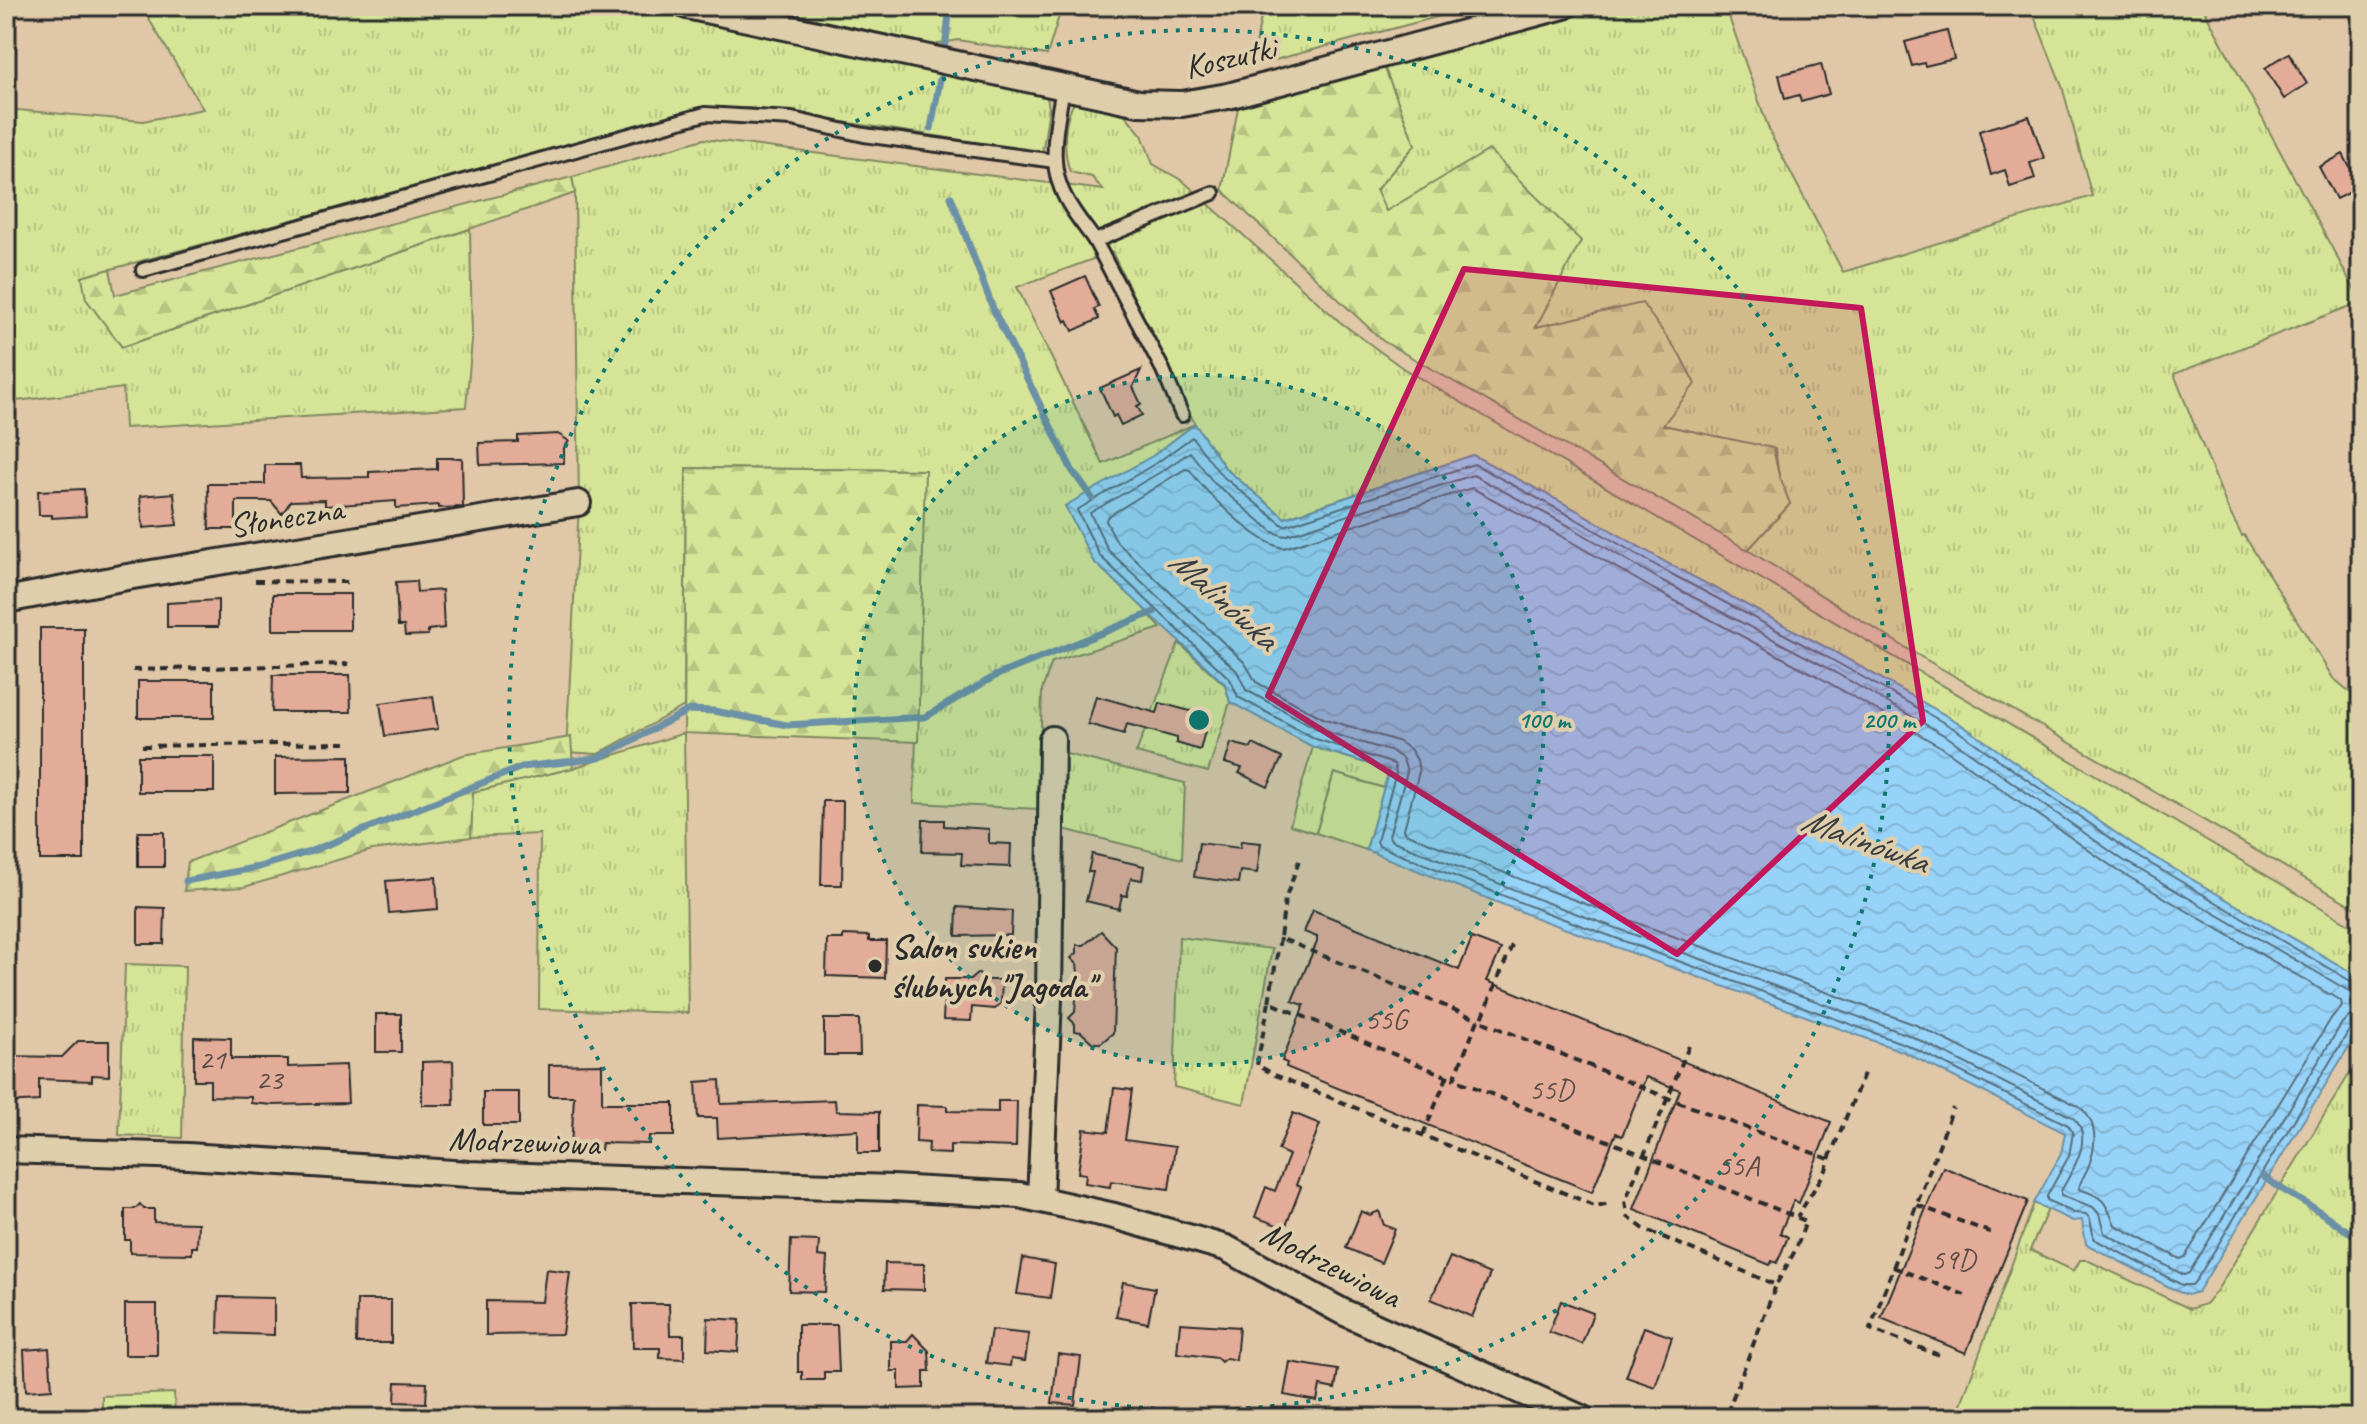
<svg xmlns="http://www.w3.org/2000/svg" width="2367" height="1424" font-family="Caveat,sans-serif">
<style>
.grass{fill:url(#grass-tufts);stroke:#808861;stroke-width:2;fill-rule:evenodd}
.forest{fill:url(#forest-firs);stroke:#808861;stroke-width:2}
.green{fill:#d5e497;stroke:#808861;stroke-width:2}
.water{fill:url(#water-waves);stroke:#6c90a6;stroke-width:2}
.lines{fill:none;stroke-linecap:round;stroke-linejoin:round}
.shore{stroke:#566e7d;stroke-width:2}
.stream{stroke:#6c90a6;stroke-width:7}
.building{fill:#e2ac98;stroke:#2b2b2b;stroke-width:2}
.lane-casing{stroke:#2b2b2b;stroke-width:18}
.street-casing{stroke:#2b2b2b;stroke-width:30}
.path{stroke:#2b2b2b;stroke-width:4;stroke-dasharray:8 6;stroke-linecap:butt}
.lane{stroke:#dfceab;stroke-width:12}
.street{stroke:#dfceab;stroke-width:24}
.marked{fill:#c2185b;fill-opacity:0.2;stroke:#c2185b;stroke-width:6;stroke-linejoin:round}
.ring{fill:none;stroke:#0f766e;stroke-width:4;stroke-dasharray:4 8}
.poi-dot{fill:#2b2b2b;stroke:#dfceab;stroke-width:3}
.labels{text-anchor:middle;dominant-baseline:central;stroke-width:8;stroke-linejoin:round;paint-order:stroke}
.number-label{font-size:30px;fill:#594b46}
.street-label{font-size:34px;fill:#2b2b2b;stroke:#dfceab}
.poi-label{font-size:34px;font-weight:bold;fill:#2b2b2b;stroke:#dfceab;text-anchor:start}
.water-label{font-size:36px;font-style:italic;fill:#363c40;stroke:#dfceab}
.centre{fill:#0f766e;stroke:#dfceab;stroke-width:4}
.ring-label{font-size:24px;text-anchor:middle;font-weight:bold;fill:#0f766e;stroke:#dfceab;stroke-width:8;stroke-linejoin:round;paint-order:stroke}
</style>
<defs>
<pattern id="grass-tufts" width="24" height="20" patternUnits="userSpaceOnUse" patternTransform="scale(2)"><rect width="24" height="20" fill="#d5e497"/><path d="M3 7l-1-3M5 7V3M7 7l1-3M15 17l-1-3M17 17v-4M19 17l1-3" fill="none" stroke="#b7c482"/></pattern>
<pattern id="forest-firs" width="22" height="20" patternUnits="userSpaceOnUse" patternTransform="scale(2)"><rect width="22" height="20" fill="#d5e497"/><path d="M5 1l3.5 6h-7zM16 11l3.5 6h-7z" fill="#b7c482"/></pattern>
<pattern id="water-waves" width="16" height="10" patternUnits="userSpaceOnUse" patternTransform="scale(2)"><rect width="16" height="10" fill="#97d3f8"/><path d="M0 5q4-4 8 0t8 0" fill="none" stroke="#82b5d5"/></pattern>
</defs>
<rect width="100%" height="100%" fill="#e0c7a7"/>
<filter id="ink" filterUnits="userSpaceOnUse"><feTurbulence type="fractalNoise" baseFrequency=".0125" numOctaves="2"/><feDisplacementMap in="SourceGraphic" scale="16" xChannelSelector="R" yChannelSelector="G"/><feConvolveMatrix kernelMatrix="1 2 1 2 8 2 1 2 1" color-interpolation-filters="sRGB"/></filter>
<g filter="url(#ink)">
<g class="grass">
<polygon points="141,6 647,6 1046,91 1049,108 1042,155 943,137 749,108 701,109 82,277 122,347 470,229 472,340 466,407 125,428 123,388 7,402 6,109 143,121 203,109"/>
<polygon points="714,6 1062,6 1047,55 958,40 928,46"/>
<polygon points="1263,6 1478,6 1252,66"/>
<polygon points="1601,6 1725,6 1771,135 1843,272 2092,196 2062,86 2030,6 2202,6 2361,302 2174,374 2228,509 2242,536 2244,535 2333,678 2361,701 2361,911 1911,651 1748,550 1790,504 1779,476 1775,449 1662,425 1386,211 1376,190 1415,145 1383,64"/>
<path d="M1077,99L1122,111L1142,135L1153,164L1183,181L1340,322L1404,369L2361,931V978L2133,845L1959,723L1831,650L1667,563L1578,511L1473,455L1284,518L1226,469L1195,424L1154,455L1136,600L1161,628L1052,662L1042,690L1039,809L914,803L924,470L686,468L684,706L598,754L566,752L579,506L575,193L572,177L704,139L1103,190L1092,177L1070,172C1063,151 1062,117 1077,99ZM1112,252L1195,424L1103,464L1017,287Z"/>
<polygon points="1179,643 1225,685 1230,702 1208,772 1136,753"/>
<polygon points="684,733 688,1013 539,1009 540,834 471,837 473,792 573,768"/>
<polygon points="1313,747 1389,770 1384,788 1334,773 1316,833 1290,825"/>
<polygon points="1062,753 1185,783 1182,859 1059,828"/>
<polygon points="1179,937 1272,949 1244,1104 1174,1087"/>
<polygon points="125,964 185,966 182,1138 119,1135"/>
<polygon points="2361,1055 2361,1382 2348,1418 1956,1418 2034,1203 2048,1209 2030,1250 2074,1271 2080,1260 2087,1260 2190,1309 2205,1304 2216,1292"/>
<polygon points="174,1393 175,1418 102,1418 102,1396"/>
</g>
<g class="forest">
<polygon points="1383,64 1415,145 1376,190 1386,211 1489,150 1581,241 1536,327 1642,303 1680,355 1695,384 1663,425 1773,448 1779,476 1790,504 1748,550 1383,341 1222,190 1238,108"/>
<polygon points="572,177 575,193 122,347 86,299 82,277 110,269 115,295"/>
<polygon points="686,468 925,470 918,742 684,733"/>
<polygon points="571,737 573,768 473,792 471,837 372,850 244,887 184,891 188,862 463,755"/>
</g>
<polygon class="green" points="1334,773 1384,788 1366,850 1316,833"/>
<polygon class="water" points="1195,424 1226,469 1285,518 1473,455 1578,511 1667,563 1831,650 1959,723 2133,845 2361,978 2361,1027 2198,1292 2188,1295 2179,1292 2086,1244 2082,1220 2073,1221 2034,1203 2061,1154 2065,1133 1904,1052 1539,919 1366,850 1389,770 1313,747 1230,702 1225,684 1093,561 1065,506 1154,455"/>
<g class="lines">
<g class="shore">
<path d="M1185,469L1190,470C1205,492 1257,544 1284,548L1472,488L1563,537L1653,589L1817,676L1943,748L2117,870L2341,1001L2342,1006L2332,1017L2185,1257L2180,1259L2115,1225C2105,1201 2104,1197 2079,1189C2080,1180 2086,1174 2089,1165C2097,1144 2098,1120 2078,1106L1916,1025L1550,891L1405,833L1404,829L1419,772L1417,760L1410,749L1397,741L1325,719L1256,682L1245,663L1117,542L1106,521L1107,517Z"/>
<polyline points="2361,984 2354,983 2129,851 1955,729 1827,657 1664,570 1574,518 1474,464 1284,526 1221,475 1192,437 1158,462 1077,510 1100,556 1230,679 1238,697 1316,739 1394,764 1396,773 1377,841 1379,846 1542,911 1907,1045 2068,1125 2073,1133 2069,1156 2047,1196 2047,1200 2074,1213 2086,1214 2090,1219 2094,1239 2182,1285 2192,1285 2197,1279 2350,1029 2361,1024"/>
<path d="M2361,994L2349,991L2123,860L1949,738L1822,665L1659,579L1569,526L1473,475L1284,536L1273,532L1214,483L1190,452L1164,470L1090,513L1108,550L1237,671L1246,690L1320,730L1393,752L1403,759L1407,772L1389,836L1391,840L1545,902L1911,1036L2072,1117C2096,1136 2072,1171 2061,1191V1195L2093,1207L2099,1214L2104,1233L2184,1275L2189,1273L2342,1023L2350,1016L2361,1014"/>
</g>
<g class="stream">
<polyline points="945,49 950,6"/>
<polyline points="931,128 940,79"/>
<polyline points="951,197 994,311 1072,470 1092,498"/>
<polyline points="186,881 259,867 309,852 522,767 599,758 689,710 714,711 787,725 925,717 997,675 1154,612"/>
<path d="M2263,1176C2282,1191 2302,1200 2323,1214C2335,1221 2347,1234 2361,1236"/>
</g>
</g>
<g class="building">
<polygon points="1947,31 1954,59 1925,66 1924,63 1912,66 1905,42"/>
<polygon points="2289,53 2307,84 2284,99 2265,68"/>
<polygon points="1821,64 1829,94 1801,102 1799,95 1785,99 1779,75"/>
<polygon points="2029,116 2044,158 2030,163 2035,179 2010,187 2005,170 1991,175 1979,131"/>
<polygon points="2343,154 2360,187 2336,199 2319,167"/>
<polygon points="1085,276 1099,307 1094,309 1099,319 1073,331 1068,320 1065,322 1051,291"/>
<polygon points="1141,370 1133,387 1141,404 1137,406 1142,415 1121,425 1116,415 1113,417 1100,388"/>
<polygon points="558,434 569,441 564,448 564,463 480,465 479,443 518,442 518,436"/>
<polygon points="437,458 462,458 463,507 438,508 438,505 396,508 396,501 325,506 325,500 291,501 282,514 271,501 236,501 236,529 209,529 208,484 265,484 265,465 300,465 301,478 369,477 369,472 437,469"/>
<polygon points="84,489 86,516 52,518 52,515 39,515 38,491"/>
<polygon points="174,493 177,525 143,528 140,496"/>
<polygon points="416,581 417,592 442,590 444,628 428,630 428,635 405,636 404,626 398,626 396,582"/>
<rect x="273" y="594" width="77" height="36"/>
<polygon points="218,600 218,627 167,627 167,603"/>
<rect x="40" y="628" width="44" height="232"/>
<polygon points="273,675 350,675 351,712 272,712"/>
<rect x="138" y="681" width="76" height="37"/>
<polygon points="433,696 438,729 385,736 380,703"/>
<polygon points="1096,696 1157,713 1160,703 1209,716 1200,750 1176,743 1177,738 1127,724 1124,734 1088,724"/>
<polygon points="1231,743 1251,748 1253,744 1282,758 1268,787 1239,773 1242,768 1225,763"/>
<rect x="138" y="756" width="76" height="36"/>
<polygon points="350,756 350,793 275,794 275,757"/>
<polygon points="823,801 843,801 842,885 821,885"/>
<polygon points="923,820 944,820 944,826 989,829 989,843 1011,844 1010,867 961,865 962,853 922,852"/>
<rect x="138" y="832" width="26" height="35"/>
<polygon points="1241,841 1261,843 1257,873 1240,871 1238,883 1194,877 1199,843 1240,848"/>
<polygon points="1092,854 1144,866 1142,880 1131,878 1127,896 1122,895 1119,909 1086,901 1093,872 1088,872"/>
<polygon points="436,877 438,909 389,913 386,881"/>
<polygon points="138,907 165,908 164,944 138,944"/>
<polygon points="957,907 1012,911 1011,935 956,936"/>
<polygon points="1313,910 1459,970 1472,938 1501,949 1487,981 1831,1122 1799,1203 1794,1200 1780,1233 1788,1237 1777,1263 1772,1261 1770,1265 1634,1209 1680,1090 1646,1077 1622,1136 1616,1133 1592,1192 1286,1067 1287,1063 1282,1061 1304,1005 1292,1001 1317,942 1317,937 1304,932"/>
<polygon points="1101,931 1116,947 1113,1033 1101,1043 1093,1043 1081,1032 1075,1031 1075,1024 1069,1018 1075,1012 1078,972 1077,964 1071,958 1077,953 1077,945 1084,945"/>
<polygon points="843,935 869,936 869,941 886,941 885,978 826,976 827,939 843,939"/>
<polygon points="978,973 984,980 1002,980 1001,1003 995,1009 972,1007 971,1021 943,1020 945,979 971,979"/>
<rect x="376" y="1014" width="25" height="38"/>
<polygon points="824,1019 859,1019 860,1055 824,1055"/>
<polygon points="194,1037 231,1038 231,1059 288,1059 288,1067 346,1065 348,1103 273,1105 251,1103 251,1097 210,1096 210,1080 194,1080"/>
<polygon points="78,1041 109,1041 109,1076 92,1075 92,1081 39,1079 39,1101 6,1103 6,1056 62,1057"/>
<polygon points="453,1061 454,1105 422,1105 422,1062"/>
<polygon points="602,1064 602,1103 674,1103 674,1136 649,1136 649,1144 602,1143 601,1150 571,1148 574,1096 549,1096 549,1065"/>
<polygon points="720,1080 721,1104 835,1100 836,1111 879,1112 879,1153 858,1153 858,1130 718,1138 717,1118 698,1118 696,1082"/>
<polygon points="1114,1088 1132,1090 1125,1140 1175,1147 1169,1189 1111,1181 1110,1187 1085,1183 1086,1174 1078,1173 1084,1129 1108,1132"/>
<rect x="483" y="1092" width="36" height="33"/>
<polygon points="998,1101 1017,1101 1016,1147 950,1145 950,1154 928,1153 929,1143 916,1142 917,1105 947,1106 947,1111 998,1112"/>
<polygon points="1293,1113 1320,1124 1296,1185 1301,1187 1285,1228 1255,1217 1266,1187 1275,1191 1289,1155 1278,1150"/>
<polygon points="1943,1167 2028,1201 1966,1353 1881,1318"/>
<polygon points="140,1204 144,1209 154,1209 154,1222 198,1223 197,1247 192,1247 192,1254 130,1253 130,1240 125,1240 125,1209 135,1209"/>
<polygon points="1361,1211 1370,1215 1379,1211 1384,1225 1395,1229 1381,1263 1346,1248"/>
<polygon points="791,1240 819,1241 818,1256 827,1257 825,1292 789,1291"/>
<polygon points="1450,1257 1490,1274 1472,1317 1431,1299"/>
<polygon points="1023,1258 1055,1264 1050,1298 1017,1294"/>
<polygon points="885,1263 924,1264 924,1290 884,1289"/>
<polygon points="546,1269 570,1272 562,1334 486,1335 486,1301 542,1302"/>
<polygon points="1123,1282 1155,1288 1148,1323 1116,1317"/>
<polygon points="219,1297 274,1298 274,1335 218,1333"/>
<polygon points="357,1300 391,1300 391,1343 356,1343"/>
<polygon points="1561,1301 1593,1313 1582,1344 1549,1332"/>
<rect x="125" y="1304" width="32" height="51"/>
<polygon points="632,1304 669,1304 670,1335 684,1335 684,1359 660,1358 660,1348 633,1348"/>
<polygon points="708,1318 740,1320 738,1352 707,1350"/>
<polygon points="1180,1323 1239,1327 1236,1360 1226,1358 1221,1362 1217,1358 1177,1353"/>
<polygon points="798,1325 837,1325 839,1372 824,1372 824,1380 802,1380 802,1372 798,1372"/>
<polygon points="1644,1327 1672,1337 1655,1387 1626,1377"/>
<polygon points="991,1330 1029,1334 1025,1361 1011,1359 1010,1366 986,1363"/>
<polygon points="913,1334 929,1351 930,1371 924,1371 924,1388 899,1389 899,1371 891,1371 891,1341 907,1341"/>
<polygon points="49,1348 52,1389 26,1391 24,1350"/>
<polygon points="1058,1354 1081,1357 1075,1405 1052,1403"/>
<polygon points="1290,1362 1338,1370 1335,1389 1320,1386 1317,1401 1284,1395"/>
<polygon points="396,1382 427,1383 426,1403 395,1402"/>
</g>
<g class="lines">
<defs>
<g id="lane">
<path d="M1063,87C1058,119 1048,157 1061,188C1068,207 1084,225 1095,241"/>
<polyline points="143,270 705,114 792,119 864,135 1055,161"/>
<polyline points="1182,415 1163,370 1095,241 1213,193"/>
</g>
<g id="street">
<polyline points="687,6 1139,103 1182,104 1228,96 1564,6"/>
<polyline points="6,600 127,577 578,503"/>
<polyline points="6,1150 188,1156 469,1174 892,1188 1019,1195 1114,1216 1226,1248 1343,1312 1581,1418"/>
<polyline points="1040,1199 1049,999 1052,739"/>
</g>
</defs>
<use href="#lane" class="lane-casing"/>
<use href="#street" class="street-casing"/>
<g class="path">
<polyline points="255,581 349,582"/>
<polyline points="133,670 349,664"/>
<polyline points="142,746 346,743"/>
<polyline points="1299,861 1285,900 1280,938 1479,1020"/>
<polyline points="1280,938 1269,1002 1453,1079"/>
<polyline points="1512,945 1481,1021 1668,1098 1829,1159 1826,1170 1797,1217"/>
<polyline points="1269,1002 1257,1065 1275,1075 1596,1206 1610,1203"/>
<polyline points="1478,1020 1454,1079 1806,1221 1796,1249 1776,1285"/>
<polyline points="1689,1046 1625,1201 1628,1217 1644,1229 1776,1285 1725,1418"/>
<polyline points="1423,1135 1447,1077"/>
<polyline points="1829,1159 1865,1071"/>
<polyline points="1917,1205 1992,1233"/>
<polyline points="1893,1267 1965,1295"/>
<polyline points="1939,1355 1870,1329 1953,1108"/>
</g>
<use href="#lane" class="lane"/>
<use href="#street" class="street"/>
</g>
</g>
<path class="marked" d="M1464,269L1861,308L1923,721L1677,954L1268,696Z"/>
<circle cx="1199" cy="720" r="345" fill="#0f766e" fill-opacity=".12"/>
<g class="ring">
<circle cx="1199" cy="720" r="345"/>
<circle cx="1199" cy="720" r="690"/>
</g>
<circle class="poi-dot" cx="875" cy="966" r="8"/>
<g class="labels">
<g class="number-label">
<text x="1386" y="1019">55G</text>
<text x="212" y="1059">21</text>
<text x="269" y="1079">23</text>
<text x="1551" y="1089">55D</text>
<text x="1738" y="1165">55A</text>
<text x="1953" y="1259">59D</text>
</g>
<g class="street-label">
<text transform="translate(1230 57) rotate(-13)">Koszutki</text>
<text transform="translate(286 517) rotate(-9)">Słoneczna</text>
<text transform="translate(524 1141) rotate(2)">Modrzewiowa</text>
<text transform="translate(1331 1264) rotate(27)">Modrzewiowa</text>
</g>
<g class="poi-label">
<text x="891" y="946">Salon sukien<tspan x="891" dy="39">ślubnych "Jagoda"</tspan></text>
</g>
<g class="water-label">
<text transform="translate(1224 599) rotate(42)">Malinówka</text>
<text transform="translate(1865 840) rotate(20)">Malinówka</text>
</g>
</g>
<circle cx="1199" cy="720" r="12" class="centre"/>
<g class="ring-label">
<text x="1544" y="728">100 m</text>
<text x="1889" y="728">200 m</text>
</g>
<rect width="2367" height="1424" fill="none" stroke="#dfceab" stroke-width="32"/>
<rect x="16" y="16" width="2335" height="1392" fill="none" stroke="#2b2b2b" stroke-width="3" filter="url(#ink)"/>
</svg>
